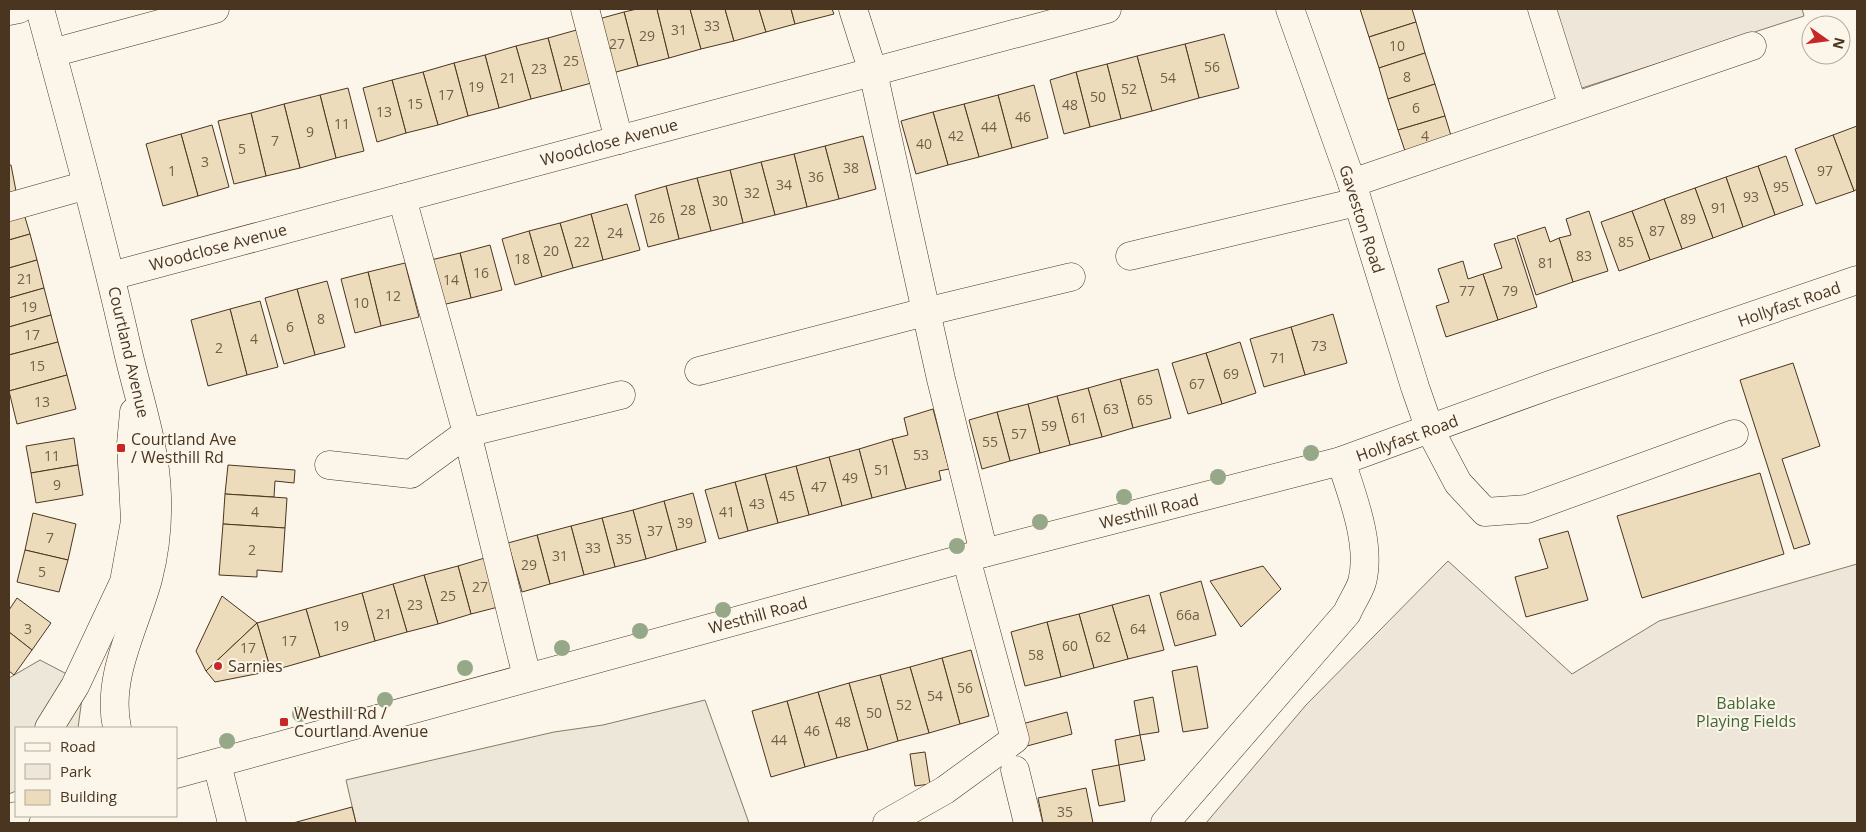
<svg xmlns="http://www.w3.org/2000/svg" width="1866" height="832" font-family="'Open Sans',sans-serif">
<style>
.green{fill:#ede6d9;stroke:#887966}
.parking{fill:#ede7d9;stroke:#887966}
.building{fill:#ecdcbc;stroke:#4a3520}
.lines{fill:none;stroke-linecap:round;stroke-linejoin:round}
.minor-casing{stroke:#4a3520;stroke-width:29}
.minor{stroke:#fbf6e9;stroke-width:28}
.tree{fill:#96a887}
.poi-dot{fill:#c62828;stroke:#fbf6e9;stroke-width:2}
.labels{text-anchor:middle;dominant-baseline:central;stroke-width:4;stroke-linejoin:round;paint-order:stroke}
.number-label{font-size:14px;fill:#725f47}
.street-label{font-size:16px;fill:#4a3520;stroke:#fbf6e9}
.poi-label{font-size:16px;fill:#4a3520;stroke:#fbf6e9;text-anchor:start}
.park-label{font-size:16px;fill:#436837;stroke:#fbf6e9}
</style>
<rect width="100%" height="100%" fill="#fbf6e9"/>
<g class="green">
<polygon points="1555,9 1802,9 1804,16 1579,89"/>
<polygon points="1448,561 1572,674 1659,621 1857,564 1857,823 1206,823 1306,705"/>
</g>
<g class="parking">
<polygon points="40,660 84,683 78,728 16,728 16,791 9,794 9,678"/>
<polygon points="705,700 749,823 356,823 346,780 554,732 603,725"/>
</g>
<g class="building">
<polygon points="637,9 657,9 669,58 638,66 624,12"/>
<polygon points="657,9 690,9 701,49 669,58"/>
<polygon points="690,9 725,9 734,41 701,49"/>
<polygon points="725,9 759,9 766,32 734,41"/>
<polygon points="759,9 791,9 795,24 766,32"/>
<polygon points="791,9 832,9 834,14 795,24"/>
<polygon points="1360,9 1412,9 1416,22 1369,37"/>
<polygon points="624,12 638,66 609,74 595,20"/>
<polygon points="1416,22 1425,53 1379,68 1369,37"/>
<polygon points="580,29 595,82 562,91 548,38"/>
<polygon points="1224,34 1239,88 1199,98 1185,44"/>
<polygon points="548,38 562,91 531,99 516,46"/>
<polygon points="1185,44 1199,98 1152,111 1137,56"/>
<polygon points="516,46 531,99 499,108 485,55"/>
<polygon points="1425,53 1435,84 1388,99 1379,68"/>
<polygon points="485,55 499,108 468,116 454,63"/>
<polygon points="1137,56 1152,111 1121,119 1107,64"/>
<polygon points="454,63 468,116 438,125 423,72"/>
<polygon points="1107,64 1121,119 1090,127 1076,72"/>
<polygon points="423,72 438,125 406,133 392,80"/>
<polygon points="1076,72 1090,127 1064,134 1050,80"/>
<polygon points="392,80 406,133 377,142 363,88"/>
<polygon points="1435,84 1445,116 1398,130 1388,99"/>
<polygon points="1034,85 1048,138 1012,148 998,95"/>
<polygon points="348,88 364,151 336,158 320,95"/>
<polygon points="320,95 336,158 300,168 284,104"/>
<polygon points="998,95 1012,148 979,157 964,104"/>
<polygon points="284,104 300,168 266,176 251,113"/>
<polygon points="964,104 979,157 948,165 933,112"/>
<polygon points="933,112 948,165 916,174 901,121"/>
<polygon points="251,113 266,176 234,184 218,121"/>
<polygon points="1445,116 1452,139 1406,154 1398,130"/>
<polygon points="212,125 229,187 198,196 181,134"/>
<polygon points="1857,126 1857,189 1854,191 1833,135"/>
<polygon points="181,134 198,196 163,206 146,144"/>
<polygon points="1833,135 1854,191 1816,204 1795,149"/>
<polygon points="863,136 876,189 839,199 825,146"/>
<polygon points="825,146 839,199 807,207 794,154"/>
<polygon points="794,154 807,207 775,215 761,162"/>
<polygon points="1786,156 1803,205 1775,215 1758,166"/>
<polygon points="761,162 775,215 743,223 730,170"/>
<polygon points="9,165 11,165 16,191 9,193"/>
<polygon points="1758,166 1775,215 1743,227 1726,177"/>
<polygon points="730,170 743,223 711,231 697,178"/>
<polygon points="1726,177 1743,227 1713,238 1695,188"/>
<polygon points="697,178 711,231 679,239 666,186"/>
<polygon points="666,186 679,239 648,247 635,195"/>
<polygon points="1695,188 1713,238 1682,249 1664,199"/>
<polygon points="1664,199 1682,249 1650,260 1632,211"/>
<polygon points="627,204 640,250 603,260 591,214"/>
<polygon points="1589,211 1608,271 1573,282 1559,238 1571,235 1566,219"/>
<polygon points="1632,211 1650,260 1619,271 1601,222"/>
<polygon points="24,214 30,234 9,240 9,218"/>
<polygon points="591,214 603,260 573,268 560,223"/>
<polygon points="560,223 573,268 542,277 529,231"/>
<polygon points="1545,227 1550,242 1559,238 1573,282 1536,295 1517,236"/>
<polygon points="529,231 542,277 515,285 502,239"/>
<polygon points="30,234 37,260 9,268 9,240"/>
<polygon points="1515,238 1537,307 1498,320 1483,274 1502,268 1494,244"/>
<polygon points="490,245 502,290 471,298 460,253"/>
<polygon points="460,253 471,298 442,305 431,260"/>
<polygon points="37,260 44,288 9,298 9,268"/>
<polygon points="1463,261 1468,279 1483,274 1498,320 1446,337 1436,306 1449,302 1438,269"/>
<polygon points="405,263 419,317 381,326 368,272"/>
<polygon points="368,272 381,326 355,333 341,279"/>
<polygon points="327,281 345,347 315,355 297,289"/>
<polygon points="44,288 51,315 9,327 9,298"/>
<polygon points="297,289 315,355 284,364 265,298"/>
<polygon points="260,301 278,367 247,375 230,309"/>
<polygon points="230,309 247,375 208,386 191,320"/>
<polygon points="1333,314 1347,363 1305,375 1291,327"/>
<polygon points="51,315 58,342 9,355 9,327"/>
<polygon points="1291,327 1305,375 1264,387 1250,339"/>
<polygon points="58,342 67,375 9,391 9,355"/>
<polygon points="1240,342 1256,393 1222,404 1206,353"/>
<polygon points="1206,353 1222,404 1188,414 1172,363"/>
<polygon points="1793,363 1820,446 1782,459 1810,544 1794,549 1740,380"/>
<polygon points="1158,369 1171,418 1133,428 1120,379"/>
<polygon points="67,375 76,409 17,424 9,391"/>
<polygon points="1120,379 1133,428 1102,437 1088,388"/>
<polygon points="1088,388 1102,437 1070,445 1057,396"/>
<polygon points="1057,396 1070,445 1040,453 1028,404"/>
<polygon points="1028,404 1040,453 1010,461 997,412"/>
<polygon points="933,409 949,469 939,471 941,480 906,489 892,439 908,435 904,418"/>
<polygon points="997,412 1010,461 982,469 969,420"/>
<polygon points="74,438 78,465 31,473 26,446"/>
<polygon points="892,439 906,489 872,498 859,449"/>
<polygon points="859,449 872,498 842,506 829,457"/>
<polygon points="829,457 842,506 809,515 796,466"/>
<polygon points="78,465 83,495 36,503 31,473"/>
<polygon points="228,465 295,470 294,483 275,481 274,497 225,494"/>
<polygon points="796,466 809,515 778,523 765,474"/>
<polygon points="1760,473 1784,554 1642,598 1617,516"/>
<polygon points="765,474 778,523 748,531 735,482"/>
<polygon points="735,482 748,531 719,539 705,490"/>
<polygon points="693,493 706,542 677,550 664,501"/>
<polygon points="225,494 287,498 285,528 223,524"/>
<polygon points="664,501 677,550 646,559 633,510"/>
<polygon points="633,510 646,559 615,567 602,518"/>
<polygon points="33,513 76,524 68,560 25,550"/>
<polygon points="602,518 615,567 584,575 571,526"/>
<polygon points="223,524 285,528 282,572 257,570 257,577 219,575"/>
<polygon points="571,526 584,575 550,584 537,535"/>
<polygon points="1568,531 1588,600 1526,617 1515,577 1548,568 1539,539"/>
<polygon points="537,535 550,584 522,592 508,543"/>
<polygon points="25,550 68,560 59,592 17,582"/>
<polygon points="488,557 502,606 471,614 458,566"/>
<polygon points="458,566 471,614 438,624 424,575"/>
<polygon points="1263,566 1281,589 1241,627 1210,581"/>
<polygon points="424,575 438,624 407,632 393,584"/>
<polygon points="1201,581 1216,635 1175,646 1160,593"/>
<polygon points="393,584 407,632 375,641 362,593"/>
<polygon points="362,593 375,641 320,657 306,609"/>
<polygon points="1149,595 1164,650 1128,659 1112,605"/>
<polygon points="222,596 257,623 206,671 196,651"/>
<polygon points="17,598 51,623 32,650 9,632 9,610"/>
<polygon points="1112,605 1128,659 1094,668 1079,614"/>
<polygon points="306,609 320,657 271,671 257,623"/>
<polygon points="1079,614 1094,668 1061,677 1047,622"/>
<polygon points="1047,622 1061,677 1025,686 1011,632"/>
<polygon points="257,623 271,671 215,682 206,671"/>
<polygon points="9,632 32,650 14,675 9,671"/>
<polygon points="971,650 989,716 960,724 942,658"/>
<polygon points="942,658 960,724 929,733 910,667"/>
<polygon points="1197,666 1208,728 1183,732 1172,671"/>
<polygon points="910,667 929,733 898,741 880,675"/>
<polygon points="880,675 898,741 868,750 849,683"/>
<polygon points="849,683 868,750 837,758 818,692"/>
<polygon points="818,692 837,758 805,767 787,701"/>
<polygon points="1153,697 1159,732 1140,735 1134,701"/>
<polygon points="787,701 805,767 771,777 752,711"/>
<polygon points="1067,712 1072,734 1027,746 1022,724"/>
<polygon points="1140,735 1145,760 1119,765 1115,740"/>
<polygon points="925,752 930,784 915,786 910,754"/>
<polygon points="1119,765 1125,801 1099,806 1092,770"/>
<polygon points="1086,788 1093,823 1043,823 1038,798"/>
<polygon points="352,807 356,823 293,823"/>
</g>
<g class="lines">
<defs>
<g id="minor">
<path d="M40,9C71,123 102,237 128,352C139,399 156,448 157,496C158,524 155,552 148,579C135,627 106,677 117,728"/>
<polyline points="585,9 619,140"/>
<polyline points="853,9 873,72 941,379 984,553"/>
<polyline points="1290,9 1352,183 1415,387 1430,430 1458,483 1485,512 1527,509 1734,434"/>
<polyline points="1542,9 1573,107"/>
<polyline points="9,11 19,9"/>
<polyline points="52,53 215,9"/>
<polyline points="1352,183 1752,46"/>
<polyline points="9,207 87,185"/>
<polyline points="1130,256 1357,202"/>
<polyline points="111,276 1107,9"/>
<polyline points="699,371 925,312 1071,277"/>
<polyline points="329,465 411,474 467,433 402,198"/>
<polyline points="527,677 467,433 621,395"/>
<polyline points="49,728 75,686 124,582 135,521 131,444 134,412"/>
<polyline points="217,764 232,823"/>
<polyline points="1015,770 1028,823"/>
<polyline points="176,774 984,553 1341,461 1550,385 1857,280"/>
<polyline points="9,818 16,816"/>
<polyline points="887,823 945,790 1015,739 966,558"/>
<path d="M1165,823L1347,613C1351,603 1359,592 1362,582C1372,545 1352,495 1341,461"/>
</g>
</defs>
<use href="#minor" class="minor-casing"/>
<use href="#minor" class="minor"/>
</g>
<g class="tree">
<circle cx="1311" cy="453" r="8"/>
<circle cx="1218" cy="477" r="8"/>
<circle cx="1124" cy="497" r="8"/>
<circle cx="1040" cy="522" r="8"/>
<circle cx="957" cy="546" r="8"/>
<circle cx="723" cy="610" r="8"/>
<circle cx="640" cy="631" r="8"/>
<circle cx="562" cy="648" r="8"/>
<circle cx="465" cy="668" r="8"/>
<circle cx="385" cy="700" r="8"/>
<circle cx="300" cy="714" r="8"/>
<circle cx="227" cy="741" r="8"/>
</g>
<g class="poi-dot">
<rect x="116" y="443" width="10" height="10" rx="2.5"/>
<circle cx="218" cy="666" r="5"/>
<rect x="279" y="717" width="10" height="10" rx="2.5"/>
</g>
<g class="labels">
<g class="number-label">
<text x="712" y="25">33</text>
<text x="679" y="29">31</text>
<text x="647" y="35">29</text>
<text x="617" y="43">27</text>
<text x="1397" y="45">10</text>
<text x="571" y="60">25</text>
<text x="1212" y="66">56</text>
<text x="539" y="68">23</text>
<text x="1407" y="76">8</text>
<text x="508" y="77">21</text>
<text x="1168" y="77">54</text>
<text x="476" y="86">19</text>
<text x="1129" y="88">52</text>
<text x="446" y="94">17</text>
<text x="1098" y="96">50</text>
<text x="415" y="103">15</text>
<text x="1070" y="104">48</text>
<text x="1416" y="107">6</text>
<text x="384" y="111">13</text>
<text x="1023" y="116">46</text>
<text x="342" y="123">11</text>
<text x="989" y="126">44</text>
<text x="310" y="131">9</text>
<text x="956" y="135">42</text>
<text x="1425" y="135">4</text>
<text x="275" y="140">7</text>
<text x="924" y="143">40</text>
<text x="242" y="148">5</text>
<text x="205" y="161">3</text>
<text x="851" y="167">38</text>
<text x="172" y="170">1</text>
<text x="1825" y="170">97</text>
<text x="816" y="176">36</text>
<text x="784" y="184">34</text>
<text x="1781" y="186">95</text>
<text x="752" y="192">32</text>
<text x="1751" y="196">93</text>
<text x="720" y="200">30</text>
<text x="1719" y="207">91</text>
<text x="688" y="209">28</text>
<text x="657" y="217">26</text>
<text x="1688" y="218">89</text>
<text x="1657" y="230">87</text>
<text x="615" y="232">24</text>
<text x="582" y="241">22</text>
<text x="1626" y="241">85</text>
<text x="551" y="250">20</text>
<text x="1584" y="255">83</text>
<text x="522" y="258">18</text>
<text x="1546" y="262">81</text>
<text x="481" y="272">16</text>
<text x="25" y="278">21</text>
<text x="451" y="279">14</text>
<text x="1467" y="290">77</text>
<text x="1510" y="290">79</text>
<text x="393" y="295">12</text>
<text x="361" y="302">10</text>
<text x="29" y="306">19</text>
<text x="321" y="318">8</text>
<text x="290" y="326">6</text>
<text x="32" y="334">17</text>
<text x="254" y="338">4</text>
<text x="1319" y="345">73</text>
<text x="219" y="347">2</text>
<text x="1278" y="357">71</text>
<text x="37" y="365">15</text>
<text x="1231" y="373">69</text>
<text x="1197" y="383">67</text>
<text x="1145" y="399">65</text>
<text x="42" y="401">13</text>
<text x="1111" y="408">63</text>
<text x="1079" y="417">61</text>
<text x="1049" y="425">59</text>
<text x="1019" y="433">57</text>
<text x="990" y="441">55</text>
<text x="921" y="454">53</text>
<text x="52" y="455">11</text>
<text x="882" y="469">51</text>
<text x="850" y="477">49</text>
<text x="57" y="484">9</text>
<text x="819" y="486">47</text>
<text x="787" y="495">45</text>
<text x="757" y="503">43</text>
<text x="255" y="511">4</text>
<text x="727" y="511">41</text>
<text x="685" y="522">39</text>
<text x="655" y="530">37</text>
<text x="50" y="537">7</text>
<text x="624" y="538">35</text>
<text x="593" y="547">33</text>
<text x="252" y="549">2</text>
<text x="560" y="555">31</text>
<text x="529" y="564">29</text>
<text x="42" y="571">5</text>
<text x="480" y="586">27</text>
<text x="448" y="595">25</text>
<text x="415" y="604">23</text>
<text x="384" y="613">21</text>
<text x="1188" y="614">66a</text>
<text x="341" y="625">19</text>
<text x="28" y="628">3</text>
<text x="1138" y="628">64</text>
<text x="1103" y="636">62</text>
<text x="289" y="640">17</text>
<text x="1070" y="645">60</text>
<text x="248" y="647">17</text>
<text x="1036" y="654">58</text>
<text x="965" y="687">56</text>
<text x="935" y="695">54</text>
<text x="904" y="704">52</text>
<text x="874" y="712">50</text>
<text x="843" y="721">48</text>
<text x="812" y="730">46</text>
<text x="779" y="739">44</text>
<text x="1065" y="811">35</text>
</g>
<g class="street-label">
<text transform="translate(609 142) rotate(-15)">Woodclose Avenue</text>
<text transform="translate(1362 219) rotate(72)">Gaveston Road</text>
<text transform="translate(218 247) rotate(-15)">Woodclose Avenue</text>
<text transform="translate(1789 304) rotate(-19)">Hollyfast Road</text>
<text transform="translate(129 352) rotate(77)">Courtland Avenue</text>
<text transform="translate(1407 438) rotate(-20)">Hollyfast Road</text>
<text transform="translate(1149 511) rotate(-14)">Westhill Road</text>
<text transform="translate(758 615) rotate(-15)">Westhill Road</text>
</g>
<g class="poi-label">
<text x="131" y="439">Courtland Ave<tspan x="131" dy="18">/ Westhill Rd</tspan></text>
<text x="228" y="666">Sarnies</text>
<text x="294" y="713">Westhill Rd /<tspan x="294" dy="18">Courtland Avenue</tspan></text>
</g>
<g class="park-label">
<text x="1746" y="703">Bablake<tspan x="1746" dy="18">Playing Fields</tspan></text>
</g>
</g>
<rect width="1866" height="832" fill="none" stroke="#4a3520" stroke-width="20"/>
<rect x="15" y="727" width="162" height="90" fill="#fbf6e9" stroke="#b4a999"/>
<rect x="25" y="743" width="25" height="8" fill="#fbf6e9" stroke="#b4a999"/>
<text x="60" y="752" font-size="15" fill="#4a3520">Road</text>
<rect x="25" y="764" width="25" height="15" fill="#ede6d9" stroke="#b4a999"/>
<text x="60" y="777" font-size="15" fill="#4a3520">Park</text>
<rect x="25" y="790" width="25" height="15" fill="#ecdcbc" stroke="#b4a999"/>
<text x="60" y="802" font-size="15" fill="#4a3520">Building</text>
<g transform="translate(1826 40) rotate(104)"><circle r="24" fill="#fbf6e9" stroke="#b4a999"/>
<path d="M0-4L9 19L0 12L-9 19Z" fill="#c62828"/>
<text y="-8" font-size="14" font-weight="bold" text-anchor="middle" fill="#4a3520">N</text>
</g>
</svg>
